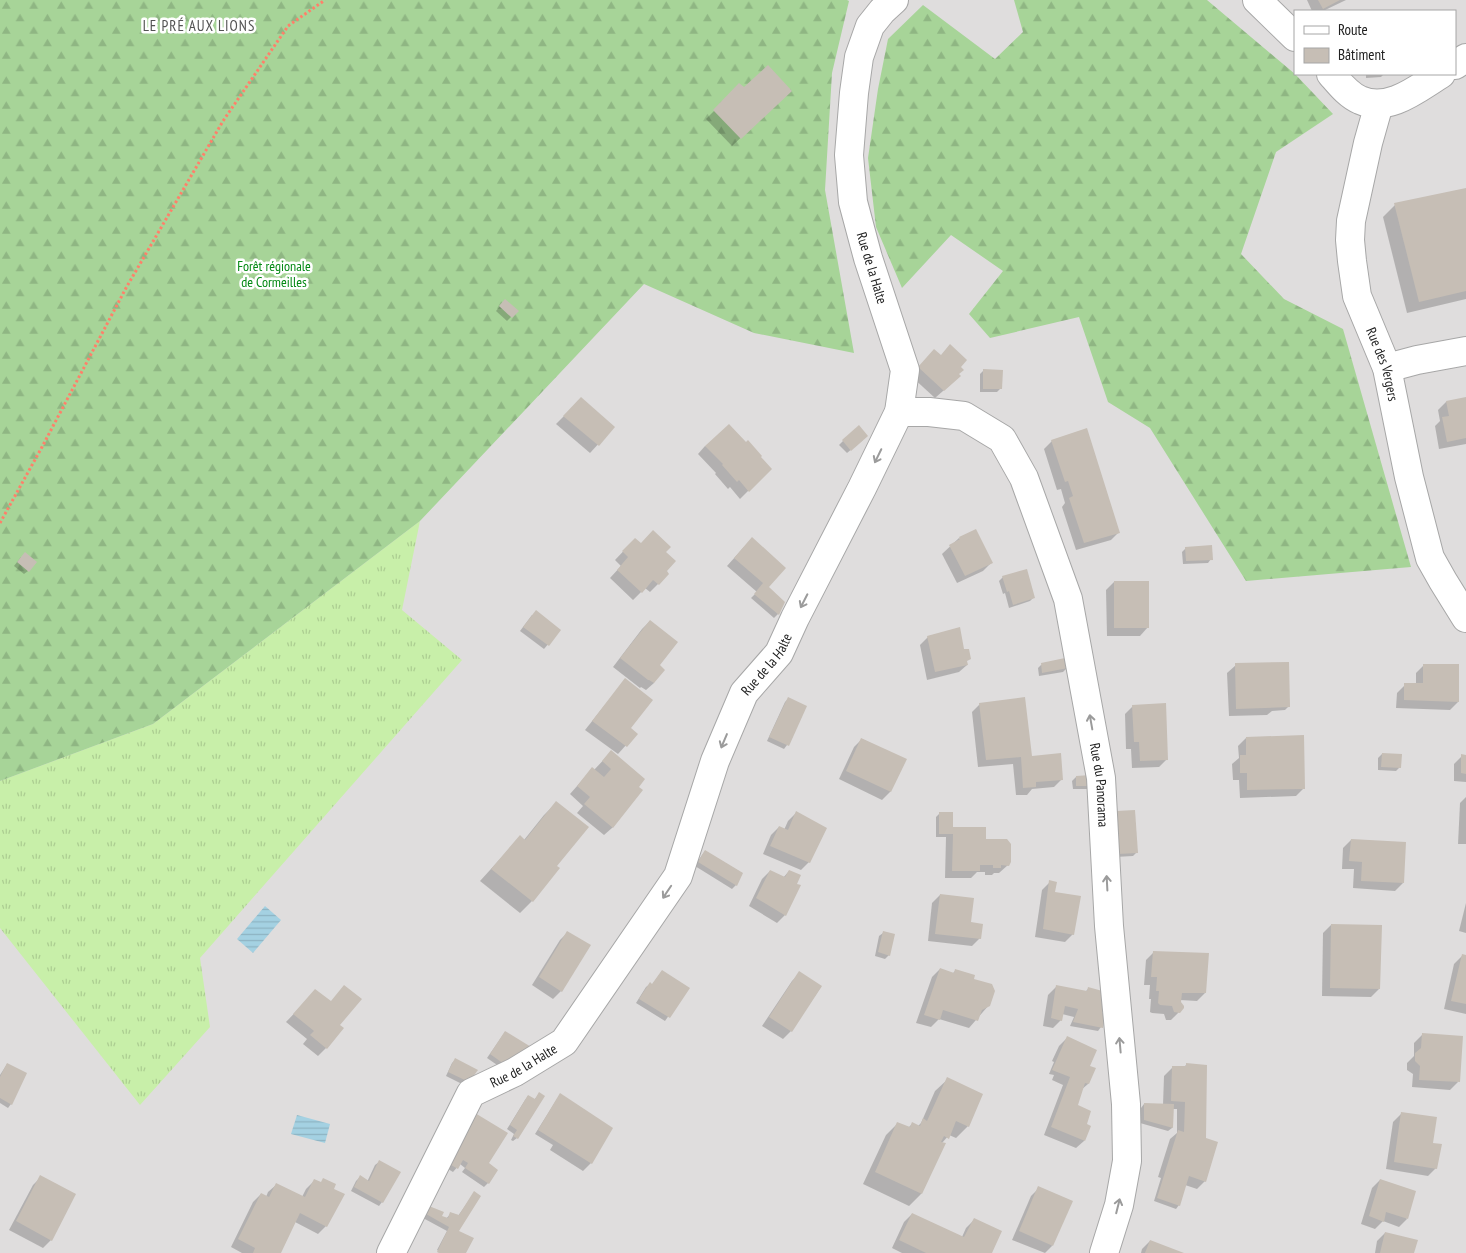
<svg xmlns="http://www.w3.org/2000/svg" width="1466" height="1253" font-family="'PT Sans Narrow',sans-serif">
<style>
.residential{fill:#dfdddd;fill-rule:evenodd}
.grass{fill:url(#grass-tufts)}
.forest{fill:url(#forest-firs)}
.water{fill:url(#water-rules)}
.shadow{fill:#0003}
.building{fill:#c6beb5}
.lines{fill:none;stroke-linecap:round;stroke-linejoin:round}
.minor-casing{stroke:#a7a7a7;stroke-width:30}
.tertiary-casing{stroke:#a7a7a7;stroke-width:30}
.path{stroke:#ff806a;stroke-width:3;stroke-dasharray:2.5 2.5;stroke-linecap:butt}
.minor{stroke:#fff;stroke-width:28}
.tertiary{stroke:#fff;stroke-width:28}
.oneway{stroke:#9b9b9b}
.labels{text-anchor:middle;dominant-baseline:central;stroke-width:5;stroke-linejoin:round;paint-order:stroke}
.park-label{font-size:14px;fill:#048914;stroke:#fff}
.street-label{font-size:14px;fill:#202020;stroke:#fff}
.neighbourhood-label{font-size:15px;letter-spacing:1px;fill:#535353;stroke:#fff}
</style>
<defs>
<pattern id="grass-tufts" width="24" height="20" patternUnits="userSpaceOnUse" patternTransform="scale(1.25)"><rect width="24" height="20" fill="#c8efa9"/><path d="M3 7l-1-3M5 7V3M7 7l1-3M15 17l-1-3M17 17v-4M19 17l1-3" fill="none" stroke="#accd91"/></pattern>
<pattern id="forest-firs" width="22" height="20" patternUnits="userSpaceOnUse" patternTransform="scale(1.25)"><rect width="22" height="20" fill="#a7d498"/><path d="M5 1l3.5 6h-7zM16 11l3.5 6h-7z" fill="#8fb683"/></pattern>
<pattern id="water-rules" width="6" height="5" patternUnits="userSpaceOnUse" patternTransform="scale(1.25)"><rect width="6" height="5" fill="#a4d1e2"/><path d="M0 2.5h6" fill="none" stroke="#8db3c2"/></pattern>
</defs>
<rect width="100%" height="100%" fill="#f2eee6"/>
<path class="residential" d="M0,0H1466V1253H0ZM1295,11H1455V74H1295Z"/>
<polygon class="grass" points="420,521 402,610 462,660 200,958 210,1027 140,1105 0,928 0,781 153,724"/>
<g class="forest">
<polygon points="0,0 847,0 849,1 832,73 825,190 854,353 754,333 644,284 420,521 153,724 0,781"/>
<polygon points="1014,0 1207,0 1295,74 1333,114 1276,152 1241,254 1284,299 1343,329 1411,567 1246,581 1150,428 1108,402 1079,317 990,338 969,314 1003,271 951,235 902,288 876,227 868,158 878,89 888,39 923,5 995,59 1023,32"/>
</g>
<g class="water">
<polygon points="265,906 281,920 253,953 237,939"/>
<polygon points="297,1115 330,1124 325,1143 291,1134"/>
</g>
<g class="shadow">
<polygon points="1307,0 1346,0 1323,11 1312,11"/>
<polygon points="1366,74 1384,74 1381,77 1366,78"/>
<polygon points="740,85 743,89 790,91 732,146 706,119"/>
<polygon points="1466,189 1466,299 1407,313 1383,217 1395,205"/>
<polygon points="505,300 517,311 507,321 496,311"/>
<polygon points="934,351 959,367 951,384 935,398 911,376"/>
<polygon points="984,370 1001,388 997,392 980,392 980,374"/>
<polygon points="1466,398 1466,444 1439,449 1435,426 1440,421 1438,410 1446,402"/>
<polygon points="581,399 614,427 590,453 556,424"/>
<polygon points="863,440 847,453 839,445 843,441"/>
<polygon points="1052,441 1119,532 1111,540 1076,550 1062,507 1065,503 1061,489 1057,490 1044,449"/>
<polygon points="705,446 759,457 770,469 740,499 730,487 728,489 715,474 716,473 698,454"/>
<polygon points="959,538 991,563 983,571 957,583 942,554"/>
<polygon points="635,539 641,545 664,552 665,571 668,574 650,592 645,588 633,600 610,578 621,566 615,560"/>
<polygon points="744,547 767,588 784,602 778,614 774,618 751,598 757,592 727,566"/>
<polygon points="1186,548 1211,559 1208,563 1183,564 1182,552"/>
<polygon points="21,557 28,571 24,574 14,566"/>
<polygon points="1003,577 1033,598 1030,601 1009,608 1005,593 1003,594 999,581"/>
<polygon points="1114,582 1148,627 1140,636 1107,636 1106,590"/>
<polygon points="532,615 560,630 544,649 520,631"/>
<polygon points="650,621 658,665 654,683 646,690 641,687 640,688 613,667 642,629"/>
<polygon points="928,637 966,662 967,665 959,672 927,680 920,645"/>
<polygon points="1041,665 1067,668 1063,672 1039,676 1038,668"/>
<polygon points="1236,665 1289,706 1285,710 1272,711 1267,715 1229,716 1227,673"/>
<polygon points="1424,665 1458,702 1450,710 1396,708 1397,693 1405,685 1416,684 1416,673"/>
<polygon points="788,699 805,707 787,745 784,749 767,741 785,702"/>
<polygon points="980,704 1030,757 1062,779 1054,787 1032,789 1027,795 1016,795 1013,764 978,767 972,712"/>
<polygon points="605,705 636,734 618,754 585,730"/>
<polygon points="1133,706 1167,759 1159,767 1132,768 1131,749 1126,749 1125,714"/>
<polygon points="1246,738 1304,788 1296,796 1240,798 1239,780 1233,780 1232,764 1239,758 1238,746"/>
<polygon points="862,739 905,760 890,792 882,800 839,779 854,747"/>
<polygon points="611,752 637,787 641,791 612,828 604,835 577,813 583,806 570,794 585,777 594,770"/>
<polygon points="1382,754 1400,767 1396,771 1378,770 1378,758"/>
<polygon points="1462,756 1466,756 1466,782 1454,781 1454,764"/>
<polygon points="1076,777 1091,785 1087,789 1073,789 1072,781"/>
<polygon points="1466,797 1466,844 1458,844 1460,803"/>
<polygon points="556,803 556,867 558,868 532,901 520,913 480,881 520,837 524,840 544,815"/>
<polygon points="1116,812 1136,853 1133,856 1115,857"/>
<polygon points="796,813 809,862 801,870 763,854 771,835 779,827 784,830 788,821"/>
<polygon points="940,813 952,830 984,840 1008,865 999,873 994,873 992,875 985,875 985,872 977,872 971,878 945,878 946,837 936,837 936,817"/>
<polygon points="1351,840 1403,883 1395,891 1353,888 1354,869 1342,869 1343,848"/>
<polygon points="705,851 742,873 736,885 732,889 695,866 702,855"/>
<polygon points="770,871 783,878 789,871 785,915 777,923 749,906 762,879"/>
<polygon points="1050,882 1073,934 1065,942 1035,937 1042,890"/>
<polygon points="940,895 970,923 980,938 972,946 928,941 932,903"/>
<polygon points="1466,903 1466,933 1459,931"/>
<polygon points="1331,925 1379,989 1371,997 1322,996 1323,933"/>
<polygon points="568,932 561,991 553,999 532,985 560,940"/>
<polygon points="883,933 889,955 885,959 875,956 879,936"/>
<polygon points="1154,952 1205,993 1197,1001 1180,1000 1179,1012 1171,1020 1166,1020 1164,1014 1152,1013 1150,1012 1151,999 1149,999 1150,985 1144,985 1146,960"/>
<polygon points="1462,956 1466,956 1466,1014 1444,1009 1454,964"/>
<polygon points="940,969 952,974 955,971 973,980 989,1005 969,1028 939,1019 931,1027 916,1023 932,977"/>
<polygon points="662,971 688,988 665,1021 636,1003 646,987 650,984 652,985"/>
<polygon points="800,973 821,987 791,1031 783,1039 762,1026 792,981"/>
<polygon points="1056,987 1085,992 1088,989 1101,1013 1101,1027 1098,1031 1070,1026 1074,1017 1062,1014 1061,1020 1053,1028 1043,1026 1048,995"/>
<polygon points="308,999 339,1025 326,1048 318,1056 303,1044 307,1039 286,1022"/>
<polygon points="505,1032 534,1051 500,1067 487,1058"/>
<polygon points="1422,1035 1458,1082 1450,1090 1412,1087 1413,1074 1407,1070 1407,1063 1414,1056 1414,1043"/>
<polygon points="1067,1038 1088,1066 1094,1069 1088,1084 1081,1090 1076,1105 1085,1125 1084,1141 1076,1148 1044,1135 1063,1085 1052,1080 1054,1075 1049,1074 1054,1062 1052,1061 1059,1046"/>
<polygon points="455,1060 468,1081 464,1085 446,1076 452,1063"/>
<polygon points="7,1064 11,1104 8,1108 0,1103 0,1075"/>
<polygon points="1187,1064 1205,1181 1197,1189 1185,1185 1179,1205 1176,1209 1154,1201 1161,1178 1158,1177 1170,1139 1177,1133 1177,1109 1173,1109 1172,1128 1168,1131 1140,1123 1141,1108 1144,1104 1163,1105 1164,1076 1172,1068 1183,1068"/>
<polygon points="948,1079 968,1126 956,1138 949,1135 942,1143 944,1144 921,1194 909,1206 863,1184 886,1135 898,1123 908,1128 912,1124 918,1126 921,1123 935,1091"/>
<polygon points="539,1094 517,1138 513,1141 511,1140 514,1134 507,1129 525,1100 528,1096 534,1100"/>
<polygon points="557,1099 591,1163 583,1171 550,1150 553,1145 535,1134"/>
<polygon points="1401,1114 1432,1144 1436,1168 1428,1176 1386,1169 1393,1122"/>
<polygon points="476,1115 488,1163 488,1183 484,1187 462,1172 465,1168 460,1164 453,1172 443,1166"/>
<polygon points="379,1162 382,1202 379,1206 351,1191 356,1181 360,1177 367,1182 375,1165"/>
<polygon points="41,1177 51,1240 43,1248 9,1230 33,1185"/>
<polygon points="1380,1180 1407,1219 1399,1227 1383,1221 1375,1229 1361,1224 1372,1188"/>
<polygon points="314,1181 320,1183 326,1226 318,1234 295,1222 280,1253 242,1253 231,1247 253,1202 261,1194 266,1197 268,1192 276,1185 302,1197 306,1189"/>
<polygon points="1039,1188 1052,1246 1045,1253 1012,1240 1031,1196"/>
<polygon points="474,1193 457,1231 465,1253 442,1253 437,1250 447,1231 423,1218 426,1211 446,1219 451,1213 458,1216"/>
<polygon points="912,1214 962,1237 966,1228 974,1220 991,1253 902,1253 892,1248 904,1222"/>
<polygon points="1385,1233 1413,1253 1375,1253 1377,1241"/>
<polygon points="1150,1241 1181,1253 1141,1253 1142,1249"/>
</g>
<g class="building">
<polygon points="1318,0 1340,0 1323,9"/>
<polygon points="768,65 792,91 741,139 713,110 739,83 744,87"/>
<polygon points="1466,188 1466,291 1419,302 1394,203"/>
<polygon points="505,299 519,311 512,318 499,306"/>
<polygon points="950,344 967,360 961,367 964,370 959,374 961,376 944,391 918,367 934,349 941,355"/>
<polygon points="983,369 1003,370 1002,389 983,389"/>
<polygon points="581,397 615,427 599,446 563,416"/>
<polygon points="1466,397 1466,438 1447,442 1442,417 1449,416 1446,401"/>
<polygon points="729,424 746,442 748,440 762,456 761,457 772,469 749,492 739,480 737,482 722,465 723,464 705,446"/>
<polygon points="859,425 868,436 851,451 842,440"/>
<polygon points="1087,428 1120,533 1084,543 1069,498 1073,496 1068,481 1065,482 1051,440"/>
<polygon points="976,529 993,563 965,576 949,545 960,539 959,537"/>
<polygon points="653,530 671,547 666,552 676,561 667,571 669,574 659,585 653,580 642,593 617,570 628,557 622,551 635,538 641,543"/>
<polygon points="752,537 786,568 769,587 785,602 779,615 754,594 763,583 734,558"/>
<polygon points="1212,545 1213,560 1186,561 1185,547"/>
<polygon points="25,552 37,562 29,572 17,562"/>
<polygon points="1027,569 1035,598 1013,605 1009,591 1007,592 1002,576"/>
<rect x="1114" y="581" width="35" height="47"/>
<polygon points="536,610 561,630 549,646 523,627"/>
<polygon points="650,620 678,642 660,665 665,670 654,683 649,680 648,680 620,658"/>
<polygon points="960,627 964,649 969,649 971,659 967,661 968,665 935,672 927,636"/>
<polygon points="1065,658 1068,668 1042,673 1041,663"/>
<polygon points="1289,662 1290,707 1236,709 1235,663"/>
<polygon points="1423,664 1459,664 1459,702 1404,700 1404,683 1423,683"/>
<polygon points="625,678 653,700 631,728 638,734 627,747 592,721"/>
<polygon points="788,697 807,706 789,746 769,737"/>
<polygon points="1025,697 1032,756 1061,753 1063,780 1036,782 1036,787 1023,788 1021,757 986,760 979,703"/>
<polygon points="1166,703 1168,760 1140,761 1139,742 1134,742 1132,705"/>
<polygon points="1304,735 1305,789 1247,790 1247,773 1240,773 1240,755 1246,755 1246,737"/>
<polygon points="861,738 907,759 891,792 846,771"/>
<polygon points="611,750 645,779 639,787 643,790 613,828 584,804 590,797 577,786 592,767 604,777 611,769 602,761"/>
<polygon points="1382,753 1402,754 1401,768 1381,767"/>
<polygon points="1461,754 1466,755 1466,774 1461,773"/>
<polygon points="1091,775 1092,786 1076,786 1076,776"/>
<polygon points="556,801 589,827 557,866 560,868 533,902 491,869 520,835 525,840"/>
<polygon points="1135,810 1138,853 1118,854 1116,811"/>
<polygon points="796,811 827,828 810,863 770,846 779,826 788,830"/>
<polygon points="939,812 953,812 953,827 986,827 986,839 1007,839 1011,844 1011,862 1009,866 1001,865 1001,868 993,868 993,865 980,865 980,871 952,871 953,834 939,834"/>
<polygon points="1351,839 1406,842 1404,883 1361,881 1362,862 1349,861"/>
<polygon points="705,850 743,873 737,886 698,862"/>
<polygon points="770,870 785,877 789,870 801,875 797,884 801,885 786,916 756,898"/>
<polygon points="1049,880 1057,882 1055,892 1081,896 1074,935 1043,929"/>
<polygon points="940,894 974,898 971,922 983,924 981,939 935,934"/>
<polygon points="1331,924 1382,925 1380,989 1330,988"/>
<polygon points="567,931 591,945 562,992 539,977"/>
<polygon points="883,931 895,934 890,956 878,952"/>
<polygon points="1153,951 1209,953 1206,993 1182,993 1181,1002 1184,1006 1184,1008 1180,1013 1174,1012 1172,1006 1160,1005 1158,1003 1159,991 1156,991 1157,977 1151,977"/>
<polygon points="1462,954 1466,955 1466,1004 1451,1001"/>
<polygon points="940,968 954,973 955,969 975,975 974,979 992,984 995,991 990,1006 982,1010 978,1021 943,1010 940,1020 924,1015"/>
<polygon points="662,970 690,988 670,1018 639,999 650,982 652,984"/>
<polygon points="799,971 822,986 792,1032 769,1017"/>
<polygon points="344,985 362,999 340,1025 344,1028 327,1049 310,1035 314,1031 293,1014 315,989 331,1001"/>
<polygon points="1056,985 1087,991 1088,987 1106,992 1102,1013 1105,1014 1103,1028 1073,1022 1078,1009 1065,1006 1062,1021 1051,1018"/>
<polygon points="505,1031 536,1050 504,1064 490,1054"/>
<polygon points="1422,1033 1463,1036 1460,1082 1419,1080 1420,1066 1415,1061 1415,1053 1421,1048"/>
<polygon points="1067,1036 1097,1050 1090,1066 1096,1068 1089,1084 1085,1083 1078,1105 1091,1111 1087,1124 1091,1126 1085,1141 1051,1127 1070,1077 1052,1070"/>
<polygon points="455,1058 478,1070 469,1082 448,1072"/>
<polygon points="7,1063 27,1073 12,1105 0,1098 0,1077"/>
<polygon points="1186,1063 1207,1065 1206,1138 1218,1142 1206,1182 1189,1176 1180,1206 1157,1198 1178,1130 1184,1132 1185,1102 1171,1101 1172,1066 1186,1066"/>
<polygon points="947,1077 983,1094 969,1127 956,1121 949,1139 944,1136 941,1142 946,1143 922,1194 875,1172 897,1122 910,1127 912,1122 920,1126 923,1118 927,1121"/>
<polygon points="539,1092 545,1096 518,1139 513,1136 517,1130 510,1125 528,1095 535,1099"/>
<polygon points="560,1093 613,1128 592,1164 538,1130"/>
<polygon points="1144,1103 1174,1104 1173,1128 1144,1120"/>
<polygon points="1401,1112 1437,1117 1433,1143 1442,1144 1437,1169 1394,1162"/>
<polygon points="475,1113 508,1133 489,1163 498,1170 489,1184 465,1168 468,1163 463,1160 458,1169 446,1162"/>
<polygon points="379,1160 401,1172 383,1203 354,1187 360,1175 369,1181"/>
<polygon points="40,1175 76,1194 52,1241 16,1221"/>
<polygon points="323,1178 336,1184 334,1189 345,1194 327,1227 300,1213 281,1253 253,1253 255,1248 238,1239 261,1193 269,1197 276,1183 305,1197 314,1179 321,1182"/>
<polygon points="1380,1179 1416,1191 1408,1219 1386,1212 1384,1222 1369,1216"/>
<polygon points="1038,1186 1073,1201 1053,1246 1019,1231"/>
<polygon points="474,1191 481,1196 459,1231 474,1238 466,1253 439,1253 437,1252 449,1227 426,1214 429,1206 444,1212 442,1216 448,1218 450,1212 459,1215"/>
<polygon points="912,1213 964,1237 974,1218 1002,1231 992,1253 926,1253 899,1240"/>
<polygon points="1385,1232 1418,1240 1414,1253 1380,1253"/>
<polygon points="1150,1240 1184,1253 1145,1253"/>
</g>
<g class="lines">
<defs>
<g id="minor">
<path id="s1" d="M1379,104L1368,143L1351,221L1350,240L1352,261L1357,296L1387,368L1409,477L1430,558L1443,581L1466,618"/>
<polyline points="1387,368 1417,360 1466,351"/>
</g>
<g id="tertiary">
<polyline points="1257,0 1295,37"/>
<polyline points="1455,65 1466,58"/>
<path d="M1331,74C1339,83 1348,95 1360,100C1389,113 1418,88 1441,74"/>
<path id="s2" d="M899,412H929L964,416L1002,439L1024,478L1068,599L1101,778L1109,926L1126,1104L1127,1161L1119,1205L1104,1253"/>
<path id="s3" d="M391,1253L471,1093L515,1072L564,1042L678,876L715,761L744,693L779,653L795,618L862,488L899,412L905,370L868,258L853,202L849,155L854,93L859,57L870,26L882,11L894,0"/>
</g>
</defs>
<use href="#minor" class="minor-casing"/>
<use href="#tertiary" class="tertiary-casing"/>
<polyline class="path" points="0,523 42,447 126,288 223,121 288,26 325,0"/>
<use href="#minor" class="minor"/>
<use href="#tertiary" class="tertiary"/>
</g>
<defs><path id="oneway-shaft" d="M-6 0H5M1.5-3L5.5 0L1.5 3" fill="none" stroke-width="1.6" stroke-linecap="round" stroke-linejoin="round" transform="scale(1.25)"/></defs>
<g class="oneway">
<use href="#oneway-shaft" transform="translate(878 456) rotate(116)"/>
<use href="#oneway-shaft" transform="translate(804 601) rotate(117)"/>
<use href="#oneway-shaft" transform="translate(1091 722) rotate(-100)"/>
<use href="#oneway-shaft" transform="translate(724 741) rotate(113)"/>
<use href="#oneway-shaft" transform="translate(1107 883) rotate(-93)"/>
<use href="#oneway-shaft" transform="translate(667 892) rotate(124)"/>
<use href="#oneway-shaft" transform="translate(1120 1045) rotate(-95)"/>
<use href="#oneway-shaft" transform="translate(1118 1206) rotate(-76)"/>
</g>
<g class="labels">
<g class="park-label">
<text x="274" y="266">Forêt régionale<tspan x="274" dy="16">de Cormeilles</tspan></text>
</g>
<g class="street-label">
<text transform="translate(872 268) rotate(73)">Rue de la Halte</text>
<text stroke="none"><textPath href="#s1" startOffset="269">Rue des Vergers</textPath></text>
<text stroke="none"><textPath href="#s3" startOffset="718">Rue de la Halte</textPath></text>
<text stroke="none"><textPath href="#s2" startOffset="472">Rue du Panorama</textPath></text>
<text stroke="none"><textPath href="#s3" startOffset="238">Rue de la Halte</textPath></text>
</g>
<g class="neighbourhood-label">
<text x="199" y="25">LE PRÉ AUX LIONS</text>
</g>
</g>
<rect x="1294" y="10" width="162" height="65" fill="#ffffff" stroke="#a6a6a6"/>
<rect x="1304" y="26" width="25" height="8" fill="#ffffff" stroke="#a6a6a6"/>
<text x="1338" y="35" font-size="15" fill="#202020">Route</text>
<rect x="1304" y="48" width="25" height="15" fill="#c6beb5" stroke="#a6a6a6"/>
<text x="1338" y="60" font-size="15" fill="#202020">Bâtiment</text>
</svg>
